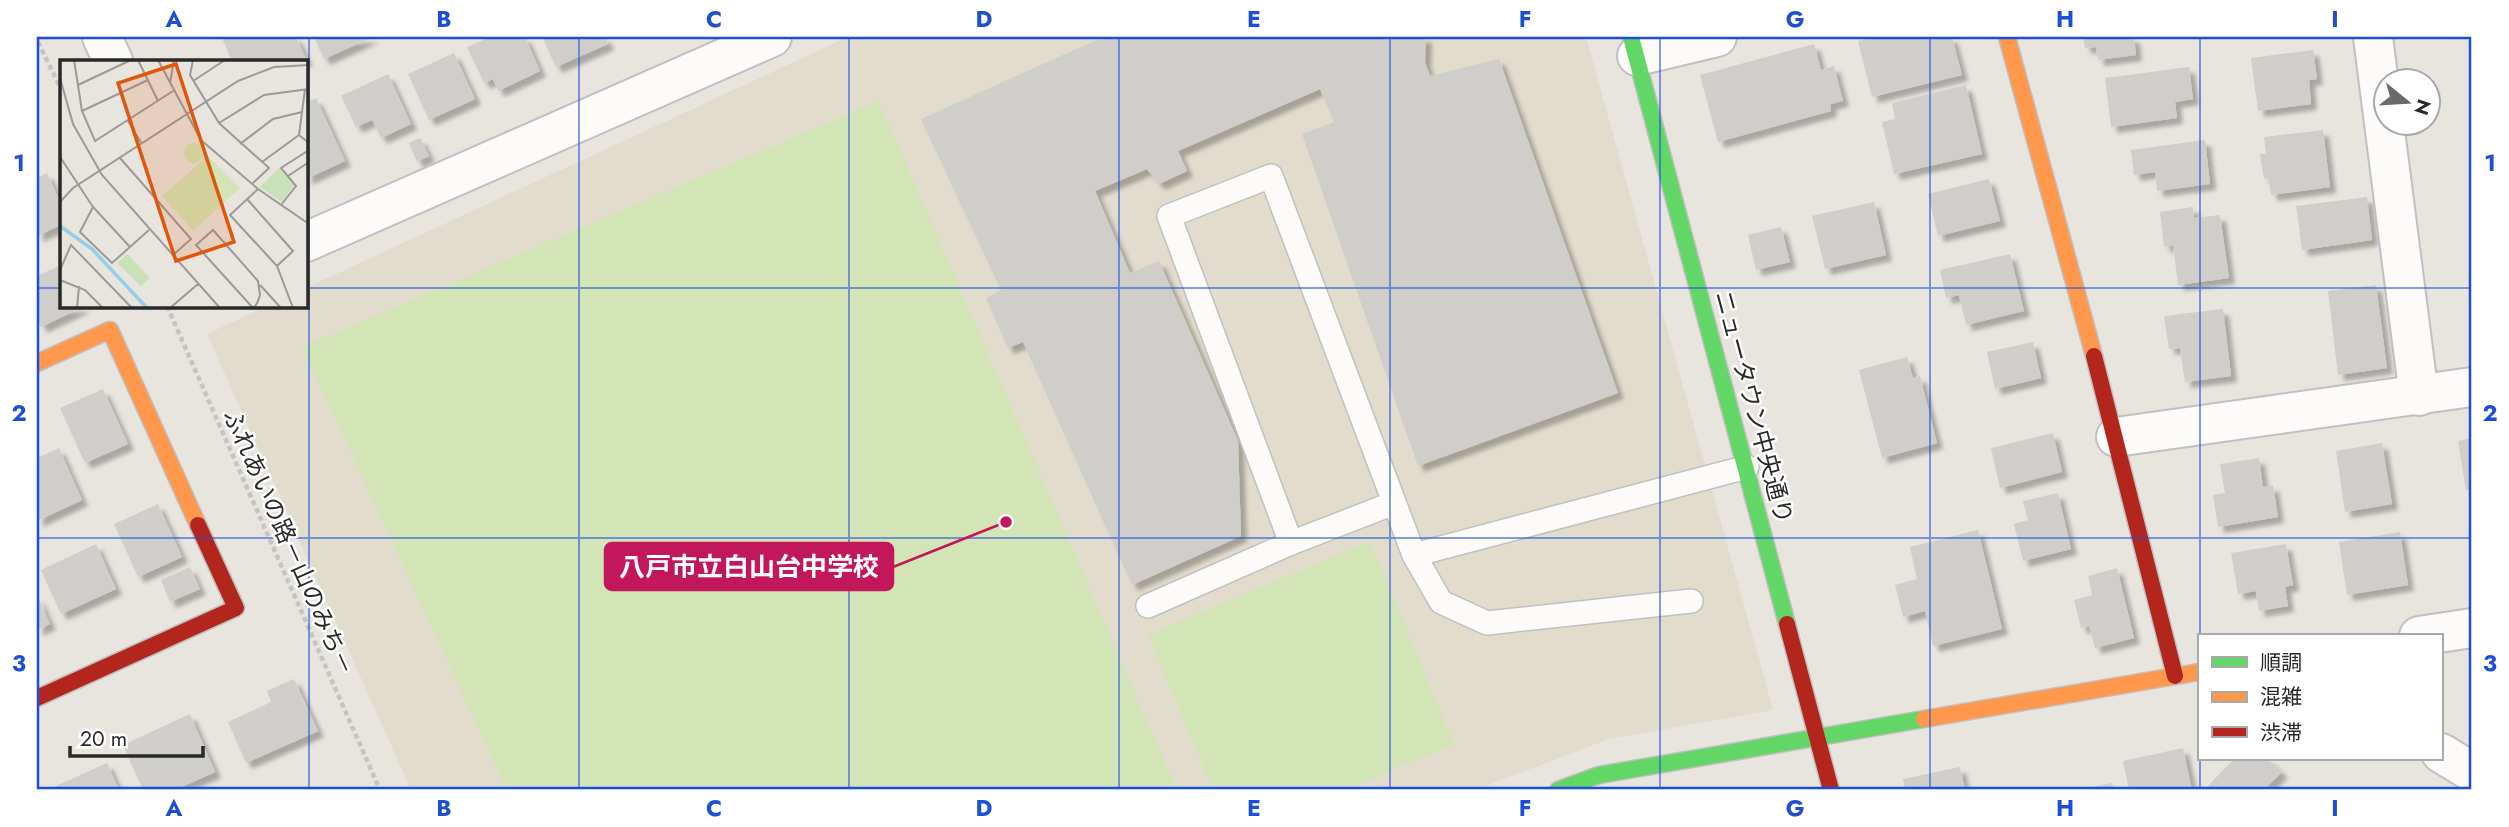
<svg xmlns="http://www.w3.org/2000/svg" width="2509" height="827" font-family="Jost,'Noto Sans JP',sans-serif">
<style>
.education{fill:#e2dccd}
.pitch{fill:#d3e5b6}
.building{fill:#d0ceca;filter:url(#shadow)}
.lines{fill:none;stroke-linecap:round;stroke-linejoin:round}
.lane-casing{stroke:#c1c0c0;stroke-width:26}
.street-casing{stroke:#c1c0c0;stroke-width:42}
.fast-casing{stroke:#c1c0c0;stroke-width:19}
.slow-casing{stroke:#c1c0c0;stroke-width:19}
.jam-casing{stroke:#c1c0c0;stroke-width:19}
.path{stroke:#c4c4c3;stroke-width:4.5;stroke-dasharray:5 3.5;stroke-linecap:butt}
.lane{stroke:#fcfbfa;stroke-width:23}
.street{stroke:#fcfbfa;stroke-width:38}
.fast{stroke:#63d668;stroke-width:16}
.slow{stroke:#ff974d;stroke-width:16}
.jam{stroke:#b3261e;stroke-width:16}
.grid{fill:none;stroke:#1d4ed8;stroke-width:2;stroke-opacity:0.55}
.labels{text-anchor:middle;dominant-baseline:central;stroke-width:5;stroke-linejoin:round;paint-order:stroke}
.street-label{font-size:24px;fill:#292929;stroke:#fff}
.inset-river{fill:none;stroke:#95cee6;stroke-width:3.5}
.inset-road{fill:none;stroke:#9c9996;stroke-width:2}
.view{fill:#de570d;fill-opacity:0.15;stroke:#de570d;stroke-width:3.5}
.inset-edge{fill:none;stroke:#292929;stroke-width:3.5}
.leader{fill:none;stroke:#c2185b;stroke-width:2.5}
.callout-dot{fill:#c2185b;stroke:#fff;stroke-width:2.5}
.callout{fill:#c2185b;stroke:#c2185b;stroke-width:2.5}
.callout-label{font-size:26px;text-anchor:middle;font-weight:bold;fill:#fff}
.neatline{fill:none;stroke:#1d4ed8;stroke-width:2.5}
.grid-label{font-size:23px;text-anchor:middle;font-weight:bold;fill:#1d4ed8}
</style>
<defs>
<filter id="shadow"><feDropShadow dx="6" dy="6" stdDeviation="2" flood-color="#0004"/></filter>
</defs>
<rect width="100%" height="100%" fill="#e8e4de"/>
<polygon class="education" points="848,37 1586,37 1773,710 1609,739 1475,790 411,790 207,334 267,306 306,306 306,288"/>
<g class="pitch">
<polygon points="879,101 1177,790 507,790 302,347"/>
<polygon points="1370,541 1454,744 1345,790 1213,790 1148,635"/>
</g>
<g class="building">
<polygon points="226,37 296,37 307,61 232,61 222,38"/>
<polygon points="314,37 373,37 324,59"/>
<polygon points="490,37 525,37 540,71 498,91 493,79 484,83 467,47"/>
<polygon points="542,37 605,37 608,44 556,67"/>
<polygon points="1103,37 1426,37 1425,62 1430,76 1499,59 1618,393 1418,466 1302,134 1334,122 1320,89 1178,151 1187,171 1159,184 1147,169 1095,191 1130,273 1159,261 1238,441 1241,536 1132,585 1023,342 1008,348 986,298 1001,290 921,119"/>
<polygon points="1875,37 1952,37 1962,75 1872,97 1858,41"/>
<polygon points="2083,37 2134,37 2136,55 2098,60 2096,47 2085,48"/>
<polygon points="1814,44 1821,70 1834,66 1843,101 1830,104 1831,111 1718,142 1700,75"/>
<polygon points="2313,50 2317,79 2309,80 2311,104 2258,111 2251,58"/>
<polygon points="454,53 475,99 429,120 408,74"/>
<polygon points="2189,67 2193,99 2175,102 2177,118 2111,127 2105,78"/>
<polygon points="388,74 411,124 381,138 372,120 356,127 341,96"/>
<polygon points="1966,85 1982,154 1894,174 1882,122 1895,119 1892,103"/>
<polygon points="316,98 345,161 306,179 306,103"/>
<polygon points="2323,130 2330,187 2271,195 2269,178 2264,179 2260,154 2266,154 2264,137"/>
<polygon points="420,138 429,156 417,162 409,143"/>
<polygon points="2205,140 2210,184 2157,191 2155,172 2134,175 2131,150"/>
<polygon points="47,173 61,204 61,225 37,236 37,178"/>
<polygon points="1989,179 2000,221 1938,236 1928,194"/>
<polygon points="2367,197 2372,240 2302,250 2296,206"/>
<polygon points="1874,202 1886,255 1825,269 1812,216"/>
<polygon points="2193,207 2194,218 2220,215 2229,278 2178,285 2173,245 2164,247 2160,212"/>
<polygon points="1781,227 1790,262 1756,270 1748,235"/>
<polygon points="2010,254 2024,311 1966,325 1959,295 1946,298 1940,270"/>
<polygon points="61,265 61,306 85,306 41,327 37,318 37,276"/>
<polygon points="2376,285 2387,368 2338,375 2328,291"/>
<polygon points="2223,309 2231,376 2185,382 2180,348 2169,349 2164,316"/>
<polygon points="2033,342 2041,378 1995,389 1987,352"/>
<polygon points="1907,357 1913,378 1920,376 1937,443 1882,458 1859,370"/>
<polygon points="103,389 128,444 85,463 60,408"/>
<polygon points="2053,433 2062,472 2000,488 1991,448"/>
<polygon points="2472,438 2472,489 2466,490 2458,441"/>
<polygon points="2382,443 2392,504 2345,512 2336,451"/>
<polygon points="59,448 82,500 37,521 37,458"/>
<polygon points="2259,458 2263,487 2273,485 2278,517 2218,527 2213,495 2225,493 2220,464"/>
<polygon points="2058,493 2071,549 2023,561 2014,524 2028,520 2023,501"/>
<polygon points="158,504 182,557 138,577 114,524"/>
<polygon points="1978,530 2002,629 1933,646 1925,611 1903,617 1895,585 1917,579 1910,547"/>
<polygon points="2400,532 2408,585 2347,595 2339,542"/>
<polygon points="96,544 116,589 61,614 41,570"/>
<polygon points="2286,544 2293,585 2285,587 2288,606 2259,611 2256,591 2238,594 2231,553"/>
<polygon points="190,567 200,589 170,602 161,580"/>
<polygon points="2117,568 2134,638 2095,648 2089,626 2081,628 2074,600 2092,595 2088,576"/>
<polygon points="37,595 50,624 37,630"/>
<polygon points="294,679 318,731 246,763 228,722 271,702 267,691"/>
<polygon points="190,714 215,772 175,790 143,790 123,745"/>
<polygon points="2183,748 2192,790 2129,790 2123,761"/>
<polygon points="2234,759 2268,759 2282,772 2264,790 2204,790"/>
<polygon points="107,763 119,790 47,790"/>
<polygon points="1960,767 1965,790 1905,790 1903,779"/>
<polygon points="2112,783 2114,790 2081,790 2081,789"/>
</g>
<g class="lines">
<defs>
<g id="lane">
<polyline points="1394,503 1291,543 1169,216 1271,176 1414,555 1747,467"/>
<polyline points="1414,555 1441,602 1487,623 1691,601"/>
<polyline points="1148,606 1291,543"/>
</g>
<g id="street">
<polyline points="102,37 113,61"/>
<polyline points="2373,37 2419,396"/>
<polyline points="1637,56 1717,37"/>
<polyline points="306,242 772,37"/>
<polyline points="2116,437 2472,387"/>
<polyline points="2419,636 2472,628"/>
<polyline points="2441,753 2472,772"/>
</g>
<g id="fast">
<polyline points="1631,37 1787,624"/>
<polyline points="1558,790 1599,775 1924,719"/>
</g>
<g id="slow">
<polyline points="2007,37 2094,356"/>
<polyline points="37,363 110,330 198,525"/>
<polyline points="1924,719 2199,672"/>
</g>
<g id="jam">
<polyline points="2094,356 2175,676"/>
<polyline points="1787,624 1831,790"/>
<polyline points="37,698 236,608 198,525"/>
</g>
</defs>
<use href="#lane" class="lane-casing"/>
<use href="#street" class="street-casing"/>
<use href="#fast" class="fast-casing"/>
<use href="#slow" class="slow-casing"/>
<use href="#jam" class="jam-casing"/>
<g class="path">
<polyline points="38,42 61,89"/>
<polyline points="167,306 380,790"/>
</g>
<use href="#lane" class="lane"/>
<use href="#street" class="street"/>
<use href="#fast" class="fast"/>
<use href="#slow" class="slow"/>
<use href="#jam" class="jam"/>
</g>
<path class="grid" d="M309,37V790M579,37V790M849,37V790M1119,37V790M1390,37V790M1660,37V790M1930,37V790M2200,37V636M37,288H61M306,288H2472M37,538H2472M2200,759V790"/>
<g class="labels">
<g class="street-label">
<text transform="translate(1754 407) rotate(75)">ニュータウン中央通り</text>
<text transform="translate(289 542) rotate(66)">ふれあいの路－山のみち－</text>
</g>
</g>
<g transform="translate(60 60)">
<rect width="248" height="248" fill="#e8e4de"/>
<path d="M219,108L234,125L222,142L200,127ZM67,194L90,218L81,226L57,203Z" fill="#c8e1b9"/>
<path d="M124 93a10 10 0 1 1 20 0a10 10 0 1 1-20 0ZM148,96L180,128L133,171L102,136Z" fill="#d3e5b6"/>
<path class="inset-river" d="M0,166L32,189L87,248"/>
<path class="inset-road" d="M14,0L22,51L35,81L113,31M78,0L98,41M98,0L141,80L198,129L249,164M133,0L130,15L159,63L209,108L192,124M0,18L13,64L42,115L160,248M133,21L165,0M110,23L114,0M18,25L71,0M245,29L239,75L249,83M22,51L88,20M68,61L82,84M159,63L204,35L249,29M180,84L213,59L242,52M0,97L33,147L70,187M60,98L131,179L112,196M202,102L239,75M228,116L249,102M198,129L170,155L217,206L233,248M187,139L233,191L217,206M0,142L13,128L178,21L214,7L249,5M221,145L236,126L221,108L249,90M33,147L20,172L52,203L89,170M0,210L11,185L72,248M0,220L25,230L43,248M200,225L221,248M17,248L19,226M110,248L138,224M193,248L196,245L198,241L200,235L198,221L153,170L136,185L193,248H194"/>
<path class="view" d="M116,4L174,182L116,201L58,23Z"/>
<rect width="248" height="248" class="inset-edge"/>
</g>
<path class="leader" d="M1006 522L893 567"/>
<circle class="callout-dot" cx="1006" cy="522" r="7"/>
<rect class="callout" x="605" y="543" width="288" height="47" rx="7"/>
<g class="callout-label">
<text x="749" y="576">八戸市立白山台中学校</text>
</g>
<rect width="2509" height="827" fill="none" stroke="#ffffff" stroke-width="77"/>
<rect x="2198" y="634" width="245" height="126" fill="#ffffff" stroke="#a9a9a9" stroke-width="2"/>
<rect x="2212" y="657" width="35" height="10" fill="#63d668" stroke="#a9a9a9" stroke-width="2"/>
<text x="2260" y="670" font-size="21" fill="#292929">順調</text>
<rect x="2212" y="692" width="35" height="10" fill="#ff974d" stroke="#a9a9a9" stroke-width="2"/>
<text x="2260" y="704" font-size="21" fill="#292929">混雑</text>
<rect x="2212" y="727" width="35" height="10" fill="#b3261e" stroke="#a9a9a9" stroke-width="2"/>
<text x="2260" y="740" font-size="21" fill="#292929">渋滞</text>
<g transform="translate(2407 102) rotate(108)"><circle r="33" fill="#ffffff" stroke="#a9a9a9" stroke-width="2"/>
<path d="M0-5L12 26L0 18L-12 26Z" fill="#6c6a68"/>
<text y="-10" font-size="19" font-weight="bold" text-anchor="middle" fill="#292929">N</text>
</g>
<path d="M70 746v10h133v-10" fill="none" stroke="#292929" stroke-width="3.5"/>
<text x="80" y="746" font-size="21" fill="#292929" stroke="#ffffff" stroke-width="5" paint-order="stroke">20 m</text>
<rect x="38" y="38" width="2432" height="750" class="neatline"/>
<g class="grid-label">
<text x="174" y="27">A</text>
<text x="444" y="27">B</text>
<text x="714" y="27">C</text>
<text x="984" y="27">D</text>
<text x="1254" y="27">E</text>
<text x="1525" y="27">F</text>
<text x="1795" y="27">G</text>
<text x="2065" y="27">H</text>
<text x="2335" y="27">I</text>
<text x="19" y="171">1</text>
<text x="2490" y="171">1</text>
<text x="19" y="421">2</text>
<text x="2490" y="421">2</text>
<text x="19" y="671">3</text>
<text x="2490" y="671">3</text>
<text x="174" y="816">A</text>
<text x="444" y="816">B</text>
<text x="714" y="816">C</text>
<text x="984" y="816">D</text>
<text x="1254" y="816">E</text>
<text x="1525" y="816">F</text>
<text x="1795" y="816">G</text>
<text x="2065" y="816">H</text>
<text x="2335" y="816">I</text>
</g>
</svg>
